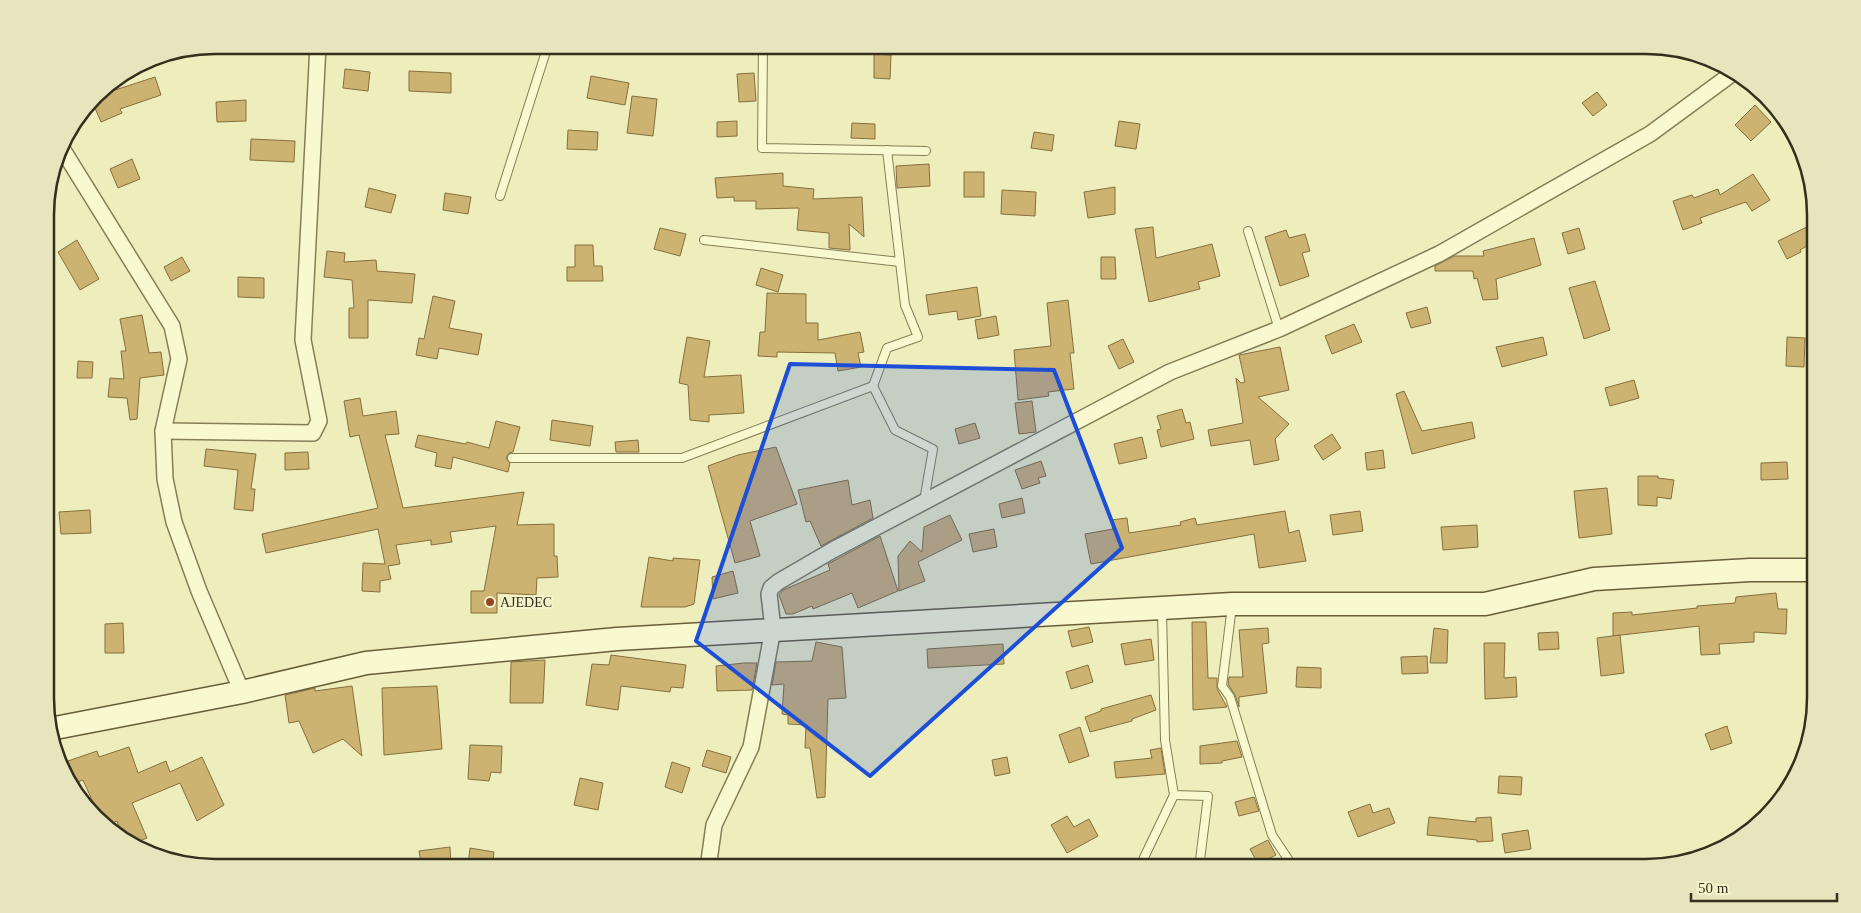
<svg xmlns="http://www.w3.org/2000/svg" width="1861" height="913" font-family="'Times New Roman',serif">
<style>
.building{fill:#cdb372;stroke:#856f3c}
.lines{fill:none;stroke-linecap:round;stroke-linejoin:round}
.service-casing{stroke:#857e56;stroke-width:10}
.minor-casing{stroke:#857e56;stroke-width:18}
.secondary-casing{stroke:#675e39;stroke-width:25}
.service{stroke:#f9f9cf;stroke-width:8}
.minor{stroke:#f9f9cf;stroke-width:15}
.secondary{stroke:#f9f9cf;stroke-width:22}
.marked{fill:#1d4ed8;fill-opacity:0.2;stroke:#1d4ed8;stroke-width:4;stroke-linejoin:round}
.poi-dot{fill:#954725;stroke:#f5f5cc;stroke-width:2}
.labels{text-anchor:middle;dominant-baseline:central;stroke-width:4;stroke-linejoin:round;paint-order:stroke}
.poi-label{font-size:14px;fill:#342f1b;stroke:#f5f5cc;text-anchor:start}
.rim{fill:none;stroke:#342f1b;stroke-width:2.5}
</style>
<rect width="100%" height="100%" fill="#eeeebd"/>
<g class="building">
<polygon points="874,54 891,55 890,79 874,78"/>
<polygon points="345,69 370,72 368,91 343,88"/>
<polygon points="409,71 451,73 451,93 409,91"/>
<polygon points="754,73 756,101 739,102 737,74"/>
<polygon points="591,76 629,83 625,105 587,98"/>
<polygon points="155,77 161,95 120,109 122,113 101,122 92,101 103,87 109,84 112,91"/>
<polygon points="1597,92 1607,105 1593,116 1582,103"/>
<polygon points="632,96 657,99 653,136 627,133"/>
<polygon points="246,100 246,121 217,122 216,102"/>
<polygon points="1755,105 1771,122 1751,141 1735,125"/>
<polygon points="737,121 737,136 717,137 717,122"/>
<polygon points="1119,121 1140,124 1136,149 1115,146"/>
<polygon points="852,123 875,124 875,139 851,138"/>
<polygon points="568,130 598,132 597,150 567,149"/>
<polygon points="1034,132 1054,135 1052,151 1031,148"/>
<polygon points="251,139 295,141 294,162 250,160"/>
<polygon points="132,159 140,179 118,188 110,169"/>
<polygon points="929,164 930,186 897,188 896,166"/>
<rect x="964" y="172" width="20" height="25"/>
<polygon points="783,173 783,186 814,189 813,199 862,197 864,237 849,224 850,250 829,248 829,233 797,230 799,208 756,209 756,201 734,201 734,197 717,198 715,178"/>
<polygon points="1753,174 1770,200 1752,211 1746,202 1700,218 1702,223 1683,230 1673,201 1692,195 1694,198 1718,189 1720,195"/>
<polygon points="1115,187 1115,214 1088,218 1084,192"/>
<polygon points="369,188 396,195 391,213 365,207"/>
<polygon points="1002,190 1036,192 1035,216 1001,214"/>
<polygon points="445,193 471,197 468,214 443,210"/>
<polygon points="1815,223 1815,241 1800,250 1801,252 1787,259 1778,241"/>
<polygon points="1153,227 1156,258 1212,244 1220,276 1198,282 1200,289 1149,302 1135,229"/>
<polygon points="660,228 686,234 680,256 654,249"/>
<polygon points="1579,228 1585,249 1568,254 1562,233"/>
<polygon points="1286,230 1289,238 1305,234 1310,251 1302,253 1309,276 1280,286 1265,237"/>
<polygon points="1534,238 1541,265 1496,279 1498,299 1483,300 1477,278 1474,279 1473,271 1435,271 1435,266 1454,256 1484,256 1483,251"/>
<polygon points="77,240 99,279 80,290 58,252"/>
<polygon points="575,245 593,245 594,266 602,266 603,281 567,281 567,267 575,267"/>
<polygon points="327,251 345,253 344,262 376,260 377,271 415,274 412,303 368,300 368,338 349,338 349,308 354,308 352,280 324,277"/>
<polygon points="182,257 190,271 171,281 164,267"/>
<polygon points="1101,257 1115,257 1116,279 1101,279"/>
<polygon points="761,268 783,275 778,292 756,285"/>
<polygon points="238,277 264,278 264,298 238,297"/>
<polygon points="1595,281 1610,330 1584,339 1569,288"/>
<polygon points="977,287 981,316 958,320 957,311 929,315 926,295"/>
<polygon points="767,293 806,294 806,323 818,323 818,340 860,332 864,352 858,353 861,367 838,371 835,353 777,352 777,357 758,356 760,332 765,332"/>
<polygon points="433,296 455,301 449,328 482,334 478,355 439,348 437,359 416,355 419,338 424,339"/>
<polygon points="1068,300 1074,353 1070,353 1074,389 1048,392 1049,396 1018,400 1014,350 1051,346 1047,303"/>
<polygon points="1427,307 1431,323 1411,328 1406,313"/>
<polygon points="142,315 149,353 161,352 164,375 140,378 137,419 130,420 127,398 108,397 110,378 124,379 121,351 126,351 120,319"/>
<polygon points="996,316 999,335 978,339 975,320"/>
<polygon points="1354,324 1362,342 1332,354 1325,336"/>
<polygon points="687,337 710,341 704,377 741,375 744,413 709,415 709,422 690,420 688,385 679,383"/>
<polygon points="1543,337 1547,355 1502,367 1496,347"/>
<polygon points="1787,337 1805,338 1804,367 1786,366"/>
<polygon points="1123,339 1134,362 1119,369 1108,346"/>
<polygon points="1280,347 1289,390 1258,397 1289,424 1275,439 1279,460 1254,465 1250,440 1211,446 1208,430 1243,423 1236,378 1241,383 1245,382 1239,355"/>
<polygon points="78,361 93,362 92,378 77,378"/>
<polygon points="1634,380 1639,398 1610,406 1605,388"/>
<polygon points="1404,391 1422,431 1472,422 1475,438 1412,454 1396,394"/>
<polygon points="360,398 363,416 396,411 399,434 385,435 403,508 524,492 517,525 554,524 554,556 557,556 558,577 537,578 536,595 497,593 497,613 471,613 471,591 484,591 496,526 450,532 452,542 431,545 431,540 396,545 400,564 388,566 391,579 380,581 380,592 362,591 363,563 385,564 378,529 266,553 262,534 378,508 359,435 350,437 344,401"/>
<polygon points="1032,401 1036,432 1019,434 1015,403"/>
<polygon points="1182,409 1186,423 1190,422 1194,439 1161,447 1157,430 1161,429 1157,416"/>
<polygon points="552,420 593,426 590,446 550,440"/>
<polygon points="496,421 520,427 513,452 509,453 506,458 510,463 508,472 453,457 451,469 435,466 437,453 415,447 418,435 466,444 467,442 489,448"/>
<polygon points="975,423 980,438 959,444 955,429"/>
<polygon points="1332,434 1341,448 1323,460 1314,446"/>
<polygon points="1142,437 1147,458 1119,464 1114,444"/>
<polygon points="638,440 639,452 616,452 615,442"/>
<polygon points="776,447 797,504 750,521 760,556 735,563 708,466 738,455"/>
<polygon points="206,449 256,454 251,489 255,489 253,511 234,509 238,470 204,466"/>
<polygon points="1383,450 1385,468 1367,470 1365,453"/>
<polygon points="308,452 309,469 285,470 285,453"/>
<polygon points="1041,461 1046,476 1038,478 1040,483 1022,489 1015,470"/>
<polygon points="1787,462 1788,479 1761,480 1761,463"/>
<polygon points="1638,476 1658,476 1658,478 1674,480 1671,499 1657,497 1657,506 1638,505"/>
<polygon points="848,480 852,505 870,500 873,518 821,546 810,521 806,522 798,490"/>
<polygon points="1607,488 1612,534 1579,538 1574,491"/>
<polygon points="1022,498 1025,513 1002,518 999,504"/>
<polygon points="90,510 91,533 61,534 59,512"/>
<polygon points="1285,511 1289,533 1299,530 1306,561 1259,568 1254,534 1091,564 1085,534 1113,529 1111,520 1127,518 1129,533 1181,525 1180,522 1195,518 1197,525"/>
<polygon points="1360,511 1363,531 1333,535 1330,515"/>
<polygon points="950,515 962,540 918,562 925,581 899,591 898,556 910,541 922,552 924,527"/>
<polygon points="1477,525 1478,547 1443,550 1441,527"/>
<polygon points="994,529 997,547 973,552 969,534"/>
<polygon points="880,536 898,591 858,608 852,593 813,609 812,606 793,614 786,614 779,595 783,590 830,570 828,564"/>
<polygon points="649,557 673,561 673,558 700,560 694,604 685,607 641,607"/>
<polygon points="733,571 738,593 713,599 712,577"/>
<polygon points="1776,593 1778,609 1787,609 1786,634 1754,632 1754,642 1719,644 1720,654 1701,655 1699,626 1613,636 1613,613 1632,612 1632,615 1697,608 1697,606 1735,603 1736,597"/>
<polygon points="1192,622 1206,622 1208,678 1217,678 1217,689 1227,707 1193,710"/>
<polygon points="123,623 124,653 105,653 105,624"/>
<polygon points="1089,627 1093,642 1072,647 1068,631"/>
<polygon points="1268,628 1269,643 1262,644 1267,693 1239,697 1239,707 1235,695 1228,684 1229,677 1243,677 1239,630"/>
<polygon points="1434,628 1448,630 1447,663 1430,663"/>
<polygon points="1558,632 1559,649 1539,650 1538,633"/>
<polygon points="1620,635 1624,673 1601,676 1597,638"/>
<polygon points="1151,639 1154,660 1125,665 1121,644"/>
<polygon points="816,642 842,647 846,698 828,699 825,797 817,798 810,748 805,748 806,725 788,724 788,715 782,714 784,684 772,685 776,662 812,661"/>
<polygon points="1484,643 1505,643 1504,678 1516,677 1517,697 1485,699"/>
<polygon points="1003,644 1004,664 928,668 927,649"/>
<polygon points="611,655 686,665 683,688 671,687 670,692 621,686 618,710 586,705 592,664 609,665"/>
<polygon points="1427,656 1428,673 1402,674 1401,657"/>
<polygon points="545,660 543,703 510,703 511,662"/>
<polygon points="744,663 757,663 752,690 717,691 716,666"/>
<polygon points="1088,665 1093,682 1071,689 1066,672"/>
<polygon points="1297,667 1321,668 1321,688 1296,687"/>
<polygon points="352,686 362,756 343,739 313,753 299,721 289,723 285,695 315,688 315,691"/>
<polygon points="437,686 442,749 384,755 382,688"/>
<polygon points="1151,695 1156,710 1132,719 1132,721 1090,732 1085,717 1101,711 1101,709"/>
<polygon points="1727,726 1732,743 1711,750 1705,734"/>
<polygon points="1080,727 1089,756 1069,763 1059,735"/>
<polygon points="1237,741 1242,757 1222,761 1222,763 1200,764 1200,746"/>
<polygon points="470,745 502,746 501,773 491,772 489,781 468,779"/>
<polygon points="129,747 138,773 166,761 170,772 202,757 224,805 197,821 180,783 132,803 147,838 132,844 123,837 117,821 109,825 100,818 83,780 76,783 68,761 97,751 99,757"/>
<polygon points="1161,748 1165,774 1116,778 1114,762 1152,758 1150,750"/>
<polygon points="707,750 731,757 726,773 702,766"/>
<polygon points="1007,757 1010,773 995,776 992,760"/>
<polygon points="672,762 690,768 682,793 665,787"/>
<polygon points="1499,776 1522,777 1521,795 1498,793"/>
<polygon points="580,778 603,783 598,810 574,805"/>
<polygon points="1254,797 1259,811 1239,816 1235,802"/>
<polygon points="1370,804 1373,813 1389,808 1395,823 1358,837 1348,812"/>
<polygon points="1067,816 1074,827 1089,819 1098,836 1067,853 1051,825"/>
<polygon points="1429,817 1476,822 1476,818 1491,817 1493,841 1477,842 1477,840 1427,835"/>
<polygon points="1528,830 1531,849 1505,853 1502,834"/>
<polygon points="1268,840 1276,855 1258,864 1250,849"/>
<polygon points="450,847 451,865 422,868 419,851"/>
<polygon points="470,848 494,852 492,868 468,866"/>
</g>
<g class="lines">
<defs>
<g id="service">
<polyline points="763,45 762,148 926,151"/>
<polyline points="887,150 905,305 918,337 887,348 873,386 895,430 933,449 924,501"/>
<polyline points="500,196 548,45"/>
<polyline points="1248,231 1279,329"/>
<polyline points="704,240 900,262"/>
<polyline points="512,458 682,458 873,386"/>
<polyline points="1232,606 1222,686 1230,697 1272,835 1294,868"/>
<polyline points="1162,611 1165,740 1174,795 1208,796 1199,868"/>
<polyline points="1139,868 1174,795"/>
</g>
<g id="minor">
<polyline points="61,147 172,326 179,359 163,431 165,479 174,522 199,591 242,692"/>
<polyline points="163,431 313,433 319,421 303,340 318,45"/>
<polyline points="708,868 714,825 751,747 773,629 769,594 771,588 778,582 833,550 1170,372 1279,329 1439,254 1650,134 1733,73"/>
</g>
<polyline id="secondary" points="50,729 242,692 366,663 617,639 1232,604 1485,604 1594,579 1750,570 1816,570"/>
</defs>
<use href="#service" class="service-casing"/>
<use href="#minor" class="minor-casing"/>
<use href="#secondary" class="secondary-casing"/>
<use href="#service" class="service"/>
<use href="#minor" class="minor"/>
<use href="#secondary" class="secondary"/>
</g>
<path class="marked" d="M790,364L1054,370L1122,548L870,776L696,641Z"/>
<circle class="poi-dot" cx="490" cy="602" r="5"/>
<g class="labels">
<g class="poi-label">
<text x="500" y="602">AJEDEC</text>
</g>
</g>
<path d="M0 0H1861V913H0ZM215 54H1646A161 161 0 0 1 1807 215V698A161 161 0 0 1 1646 859H215A161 161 0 0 1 54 698V215A161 161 0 0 1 215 54Z" fill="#e6e5be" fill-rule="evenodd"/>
<path class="rim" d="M215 54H1646A161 161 0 0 1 1807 215V698A161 161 0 0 1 1646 859H215A161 161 0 0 1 54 698V215A161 161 0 0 1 215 54Z"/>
<path d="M1691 893v8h146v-8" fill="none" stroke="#342f1b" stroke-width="2.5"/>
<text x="1698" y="893" font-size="15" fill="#342f1b" stroke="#f5f5cc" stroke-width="4" paint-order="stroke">50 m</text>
</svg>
